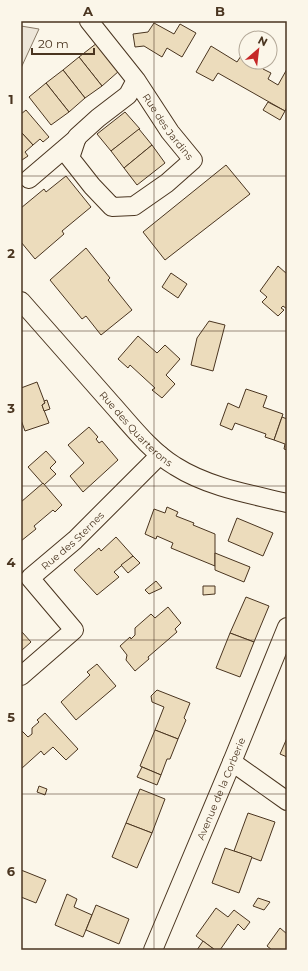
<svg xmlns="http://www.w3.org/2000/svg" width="308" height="971" font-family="Montserrat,sans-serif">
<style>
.green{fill:#ede6d9;stroke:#887966}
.building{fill:#ecdcbc;stroke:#4a3520}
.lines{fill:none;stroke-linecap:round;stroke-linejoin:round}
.street-casing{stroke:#4a3520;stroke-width:20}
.street{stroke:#fbf6e9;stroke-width:18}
.grid{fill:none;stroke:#4a3520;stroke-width:1;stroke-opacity:0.55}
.labels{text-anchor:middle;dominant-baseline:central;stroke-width:3;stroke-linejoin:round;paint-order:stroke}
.street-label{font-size:10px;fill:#4a3520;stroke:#fbf6e9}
.neatline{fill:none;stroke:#4a3520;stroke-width:1.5}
.grid-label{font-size:13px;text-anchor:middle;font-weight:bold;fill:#4a3520}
</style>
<rect width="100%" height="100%" fill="#fbf6e9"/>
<polygon class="green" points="21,26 39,29 21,68"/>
<g class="building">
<polygon points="154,23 174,34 180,24 196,33 182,57 167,48 162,57 144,46 135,47 133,34 148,32"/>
<polygon points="97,43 119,71 102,86 79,57"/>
<polygon points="211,46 237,62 241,56 246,59 246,62 266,62 263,69 271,73 268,79 278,85 287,69 287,107 285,111 218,73 213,81 196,72"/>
<polygon points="79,57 102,86 85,98 63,70"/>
<polygon points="63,70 85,98 69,112 46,83"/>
<polygon points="46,83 69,112 51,125 29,97"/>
<polygon points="268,102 285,111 280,120 263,110"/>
<polygon points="26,110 49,137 43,142 40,139 33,145 21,132 21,114"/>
<polygon points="125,112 140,129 111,151 97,134"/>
<polygon points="139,129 152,145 124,168 111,151"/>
<polygon points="21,132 33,145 25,152 28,156 22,160 21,159"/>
<polygon points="152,145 165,163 137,185 124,168"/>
<polygon points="226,165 250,194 165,260 143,232"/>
<polygon points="66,176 91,207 62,231 64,234 35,259 21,242 21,208 44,189 46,192"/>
<polygon points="86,248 110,278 108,280 132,310 101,335 86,316 82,319 50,280"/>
<polygon points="278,266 287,274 287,309 283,306 281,308 284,310 278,316 262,302 267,297 260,291"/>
<polygon points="171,273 187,284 178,298 162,287"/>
<polygon points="209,321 225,325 213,371 191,365 197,338"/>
<polygon points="138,336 157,353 165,345 180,359 166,375 175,384 162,398 152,390 155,388 130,365 128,368 118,359"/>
<polygon points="37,382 45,403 42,405 49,423 25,431 21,420 21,388"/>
<polygon points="246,389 267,396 263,407 283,414 274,440 265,437 266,434 235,423 232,430 220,425 228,403 239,408"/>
<polygon points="47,400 50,409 44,411 42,405 45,403 44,401"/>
<polygon points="282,417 287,419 287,450 284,449 285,444 274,440"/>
<polygon points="89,427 98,437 96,439 99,443 102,441 118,460 83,492 70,476 84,463 68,445"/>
<polygon points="46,451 56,462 50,468 56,474 44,485 28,467"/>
<polygon points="43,483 62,505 55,512 53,510 34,526 36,529 21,541 21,502"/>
<polygon points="167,507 178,512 176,516 194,523 193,525 215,534 215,566 171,548 173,543 157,536 156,539 145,534 154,509 165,513"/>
<polygon points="237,518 273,533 263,556 228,541"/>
<polygon points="116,537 133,556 114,572 119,577 97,595 74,570 99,548 101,551"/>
<polygon points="215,553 250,567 244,582 215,570"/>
<polygon points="133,556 140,563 128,573 121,565"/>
<polygon points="156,581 162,588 149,594 145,590"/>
<polygon points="203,586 215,586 215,594 203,595"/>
<polygon points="246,597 269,606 254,642 230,633"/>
<polygon points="168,607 181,623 175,629 177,632 148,657 149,659 135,671 126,660 127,655 120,646 130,637 131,639 135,635 135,628 151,614 155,618"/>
<polygon points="21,632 22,632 31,642 21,651"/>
<polygon points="230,633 254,642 240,677 216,668"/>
<polygon points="97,664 116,686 76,720 61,702 90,675 87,672"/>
<polygon points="157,690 190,703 184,718 186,720 178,739 155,730 164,707 152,702 151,696"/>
<polygon points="45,713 78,749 66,760 53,747 44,755 41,751 21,769 21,730 28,737 32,734 32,728 39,722 37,720"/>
<polygon points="155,730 178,739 170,759 167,759 161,775 140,766"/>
<polygon points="287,738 287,757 280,754"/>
<polygon points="142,767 161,775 157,785 137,777"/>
<polygon points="39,786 47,789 45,795 37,792"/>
<polygon points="140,789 165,799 152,833 126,823"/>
<polygon points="248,813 275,822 261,861 234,851"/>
<polygon points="126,823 152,833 137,868 112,857"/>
<polygon points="225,848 252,857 239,893 212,883"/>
<polygon points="21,870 46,880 36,903 21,897"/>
<polygon points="67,894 77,899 74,907 92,915 83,937 55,925"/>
<polygon points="258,898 270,902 264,910 253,906"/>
<polygon points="96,905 129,919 119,944 86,930"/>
<polygon points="216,908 228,917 234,910 250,922 244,930 238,924 220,950 215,950 196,936"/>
<polygon points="280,928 287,934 287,950 272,950 267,946"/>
<polygon points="203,941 215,950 197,950"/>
</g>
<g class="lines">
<defs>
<g id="street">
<path id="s1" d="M89,21L136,80L170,132L193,160L167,183L134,206L112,207L92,186L70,158L77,137L98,118L128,95L136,80"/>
<polyline points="29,179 77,138"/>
<path id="s2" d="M21,301C51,335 80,368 110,402C129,423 150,451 175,466C208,487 249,494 287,503"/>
<path id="s3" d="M21,676L74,630L30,578L75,540L160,455"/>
<polyline points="232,762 287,801"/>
<path id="s4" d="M153,950L232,762L287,627"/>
</g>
</defs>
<use href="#street" class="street-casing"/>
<use href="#street" class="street"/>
</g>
<path class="grid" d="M154,21V950M21,176H287M21,331H287M21,486H287M21,640H287M21,794H287"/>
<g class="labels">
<g class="street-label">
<text stroke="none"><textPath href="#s1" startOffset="132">Rue des Jardins</textPath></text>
<text stroke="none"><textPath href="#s2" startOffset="172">Rue des Quarterons</textPath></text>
<text stroke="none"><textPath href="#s3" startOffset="195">Rue des Sternes</textPath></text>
<text stroke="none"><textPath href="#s4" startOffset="175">Avenue de la Corberie</textPath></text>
</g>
</g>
<rect width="308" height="971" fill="none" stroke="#fbf6e9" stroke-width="44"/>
<g transform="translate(258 50) rotate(28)"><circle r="19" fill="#fbf6e9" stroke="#b4a999"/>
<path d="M0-3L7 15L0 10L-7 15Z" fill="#c62828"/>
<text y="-6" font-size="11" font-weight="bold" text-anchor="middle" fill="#4a3520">N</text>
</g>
<path d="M32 48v6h62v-6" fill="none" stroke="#4a3520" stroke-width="2"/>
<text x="38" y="48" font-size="12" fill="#4a3520" stroke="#fbf6e9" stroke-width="3" paint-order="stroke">20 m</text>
<rect x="22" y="22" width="264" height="927" class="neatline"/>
<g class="grid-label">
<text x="88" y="16">A</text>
<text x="220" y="16">B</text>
<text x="11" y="104">1</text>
<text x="11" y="258">2</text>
<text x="11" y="413">3</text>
<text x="11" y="567">4</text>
<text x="11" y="722">5</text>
<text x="11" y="876">6</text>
</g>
</svg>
